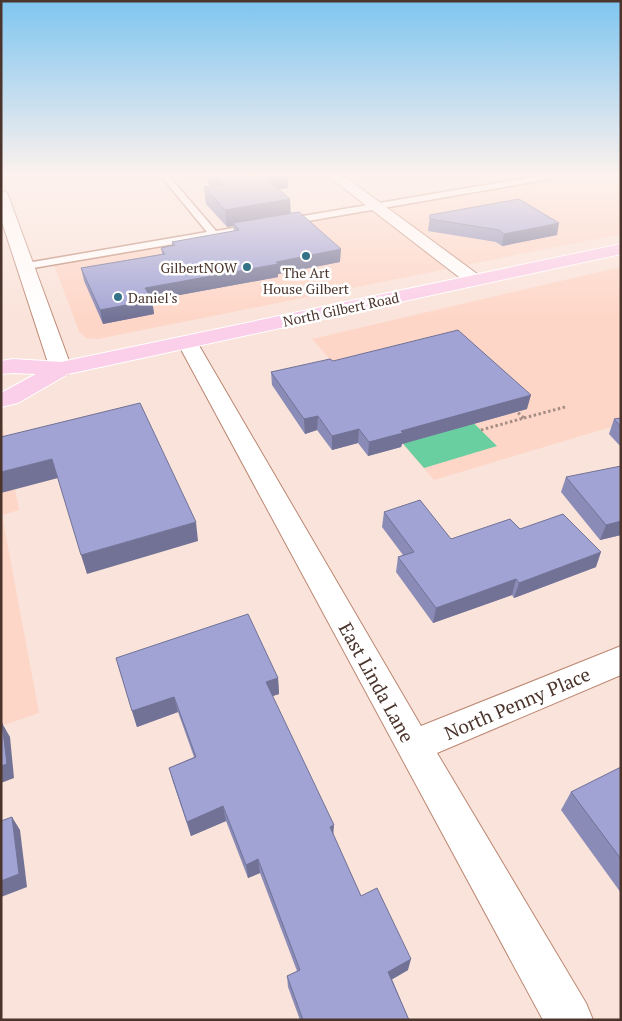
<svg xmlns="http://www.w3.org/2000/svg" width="622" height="1021" font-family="'PT Serif',serif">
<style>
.built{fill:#fed6c7}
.green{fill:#69cea0}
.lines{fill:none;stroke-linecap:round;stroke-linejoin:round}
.lane-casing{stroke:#bc8873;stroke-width:3}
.street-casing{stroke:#bc8873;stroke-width:2}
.primary-casing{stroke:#fff;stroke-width:2}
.path{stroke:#a58e85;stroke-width:3;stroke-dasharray:2.5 2.5;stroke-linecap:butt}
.lane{fill:#fff;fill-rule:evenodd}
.street{fill:#fff;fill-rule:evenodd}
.primary{fill:#fbcee9;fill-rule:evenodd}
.wall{fill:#8a8cb7}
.shaded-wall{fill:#717295}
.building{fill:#a1a3d5;stroke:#717295}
.poi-dot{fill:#337287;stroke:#fff;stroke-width:2}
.labels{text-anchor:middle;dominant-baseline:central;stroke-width:5;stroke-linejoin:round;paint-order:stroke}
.far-poi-label{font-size:14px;fill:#4a342b;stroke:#fff;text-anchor:end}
.far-street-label{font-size:14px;fill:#4a342b;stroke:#fff}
.near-street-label{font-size:19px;fill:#4a342b;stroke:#fff}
</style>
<rect width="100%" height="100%" fill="#fae3da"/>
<g class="built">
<polygon points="564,176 621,176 621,234 98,339 86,338 79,331 54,265"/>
<polygon points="621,267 621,424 434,480 312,339"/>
<polygon points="1,419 19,510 2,515 39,713 1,726"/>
</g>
<polygon class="green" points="449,399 497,446 424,468 380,417"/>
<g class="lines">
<defs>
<g id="lane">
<polygon points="161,176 169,176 216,231 256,224 261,227 256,230 27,269 22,266 27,263 207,232"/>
<polygon points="538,176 554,176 550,179 285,225 280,222 285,219"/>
</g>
<g id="street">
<polygon points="328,176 344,176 480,276 483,280 480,284 474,285 468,284"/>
<polygon points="1,191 6,192 8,195 72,369 69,374 61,376 53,374 50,369 1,219"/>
<polygon points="187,336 194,338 197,342 421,726 621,646 621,675 437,753 586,1003 593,1020 543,1020 177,342 180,338"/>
</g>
<polygon id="primary" points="621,244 621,254 68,374 18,403 1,407 1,393 36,374 13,373 1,374 1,361 13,359 61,362"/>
</defs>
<use href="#lane" class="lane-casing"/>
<use href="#street" class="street-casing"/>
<use href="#primary" class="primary-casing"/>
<g class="path">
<polyline points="524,418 565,407"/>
<polyline points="481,430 524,418 515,410"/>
</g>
<use href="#lane" class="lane"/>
<use href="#street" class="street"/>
<use href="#primary" class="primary"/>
</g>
<g class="wall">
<polygon points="207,176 287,176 288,188 279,189 291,214 340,262 278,274 278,277 152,300 154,314 103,324 84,281 81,268 162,254 161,248 172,246 172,242 234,231 233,226 227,227 206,204 204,187 211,186 208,183"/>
<polygon points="430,215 557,235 502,246 496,242 428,231"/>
<polygon points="333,361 527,409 402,444 401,447 368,456 358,443 332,450 317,430 305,434 272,385 271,372"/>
<polygon points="621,418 621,447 609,434 614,419"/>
<polygon points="566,477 621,535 600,540 561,492"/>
<polygon points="384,512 451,539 520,529 596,567 514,598 512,595 433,623 396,572 398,557 403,555 382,527"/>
<polygon points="116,658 278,678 279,694 272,696 333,835 361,896 408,970 392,979 409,1020 300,1020 288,987 287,976 297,971 260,873 248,878 226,821 191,836 173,782 169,768 194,757 178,712 137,727"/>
<polygon points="621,767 621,893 561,810 571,792"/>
</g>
<g class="shaded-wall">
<polygon points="263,176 287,176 288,188 263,191"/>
<polygon points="290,199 291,216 233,223 233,226 227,227 225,210"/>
<polygon points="559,223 557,235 502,246 504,234"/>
<polygon points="341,249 340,262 278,274 278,277 147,301 145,288"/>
<polygon points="152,300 154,314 103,324 100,310"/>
<polygon points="531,395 527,409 402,444 401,447 368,456 369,442 401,431"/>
<polygon points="318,416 317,430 305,434 304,419"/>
<polygon points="359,429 358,443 332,450 332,436"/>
<polygon points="52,459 58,478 1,493 1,472"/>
<polygon points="621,521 621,535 600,540 606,525"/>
<polygon points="196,522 198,541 87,574 81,555"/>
<polygon points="601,552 596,567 514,598 519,583"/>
<polygon points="516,579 512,595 433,623 436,608"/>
<polygon points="278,678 279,694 267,698 266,682"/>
<polygon points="174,697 178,712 137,727 132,711"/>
<polygon points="2,723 10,737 14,778 1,783"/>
<polygon points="223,806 226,821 191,836 187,822"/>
<polygon points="12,817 20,830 27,887 1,897 1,881"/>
<polygon points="334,825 333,839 330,827"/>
<polygon points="258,859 260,873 248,878 246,865"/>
<polygon points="411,959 408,970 386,983 388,972"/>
</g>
<g class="building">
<polygon points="215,176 263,176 290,199 225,210 204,187 223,184"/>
<polygon points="519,199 559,223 504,234 499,230 430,219 430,215"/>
<polygon points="299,212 341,249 276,262 278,264 145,288 152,300 100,310 81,268 165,254 161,248 175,245 172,242 239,230 233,223"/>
<polygon points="458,330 531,395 401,431 403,433 369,442 359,429 332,436 318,416 304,419 271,372 330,359 333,361"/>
<polygon points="140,403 196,522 81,555 52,459 1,472 1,437"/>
<polygon points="621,418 621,427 614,419"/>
<polygon points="621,466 621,521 606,525 566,477"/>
<polygon points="420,500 451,539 510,519 520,529 563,514 601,552 519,583 516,579 436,608 398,557 414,552 384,512"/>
<polygon points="248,614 278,678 266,682 334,825 330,827 361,896 377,888 411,959 388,972 409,1020 303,1020 287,976 300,970 258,859 246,865 223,806 187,822 169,768 196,757 174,697 132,711 116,658"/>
<polygon points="1,723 2,723 7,764 1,766"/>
<polygon points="621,767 621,859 571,792"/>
<polygon points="12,817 19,874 1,881 1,821"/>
</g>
<linearGradient id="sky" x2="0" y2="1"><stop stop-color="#7fc5f0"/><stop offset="0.55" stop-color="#fdf2ee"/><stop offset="1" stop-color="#fdf2ee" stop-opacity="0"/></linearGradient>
<rect width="622" height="319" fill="url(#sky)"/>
<g class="poi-dot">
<circle cx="306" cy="256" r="5"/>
<circle cx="247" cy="267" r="5"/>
<circle cx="118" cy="297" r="5"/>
</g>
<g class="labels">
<g class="far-poi-label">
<text x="237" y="267">GilbertNOW</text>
<text x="306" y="272" text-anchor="middle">The Art<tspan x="306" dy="16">House Gilbert</tspan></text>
<text x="128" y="297" text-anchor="start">Daniel's</text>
</g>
<g class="far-street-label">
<text transform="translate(341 309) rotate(-12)">North Gilbert Road</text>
</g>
<g class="near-street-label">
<text transform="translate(377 682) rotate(61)">East Linda Lane</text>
<text transform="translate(517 703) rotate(-23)">North Penny Place</text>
</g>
</g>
<rect width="622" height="1021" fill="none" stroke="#4a342b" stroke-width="5"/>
</svg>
